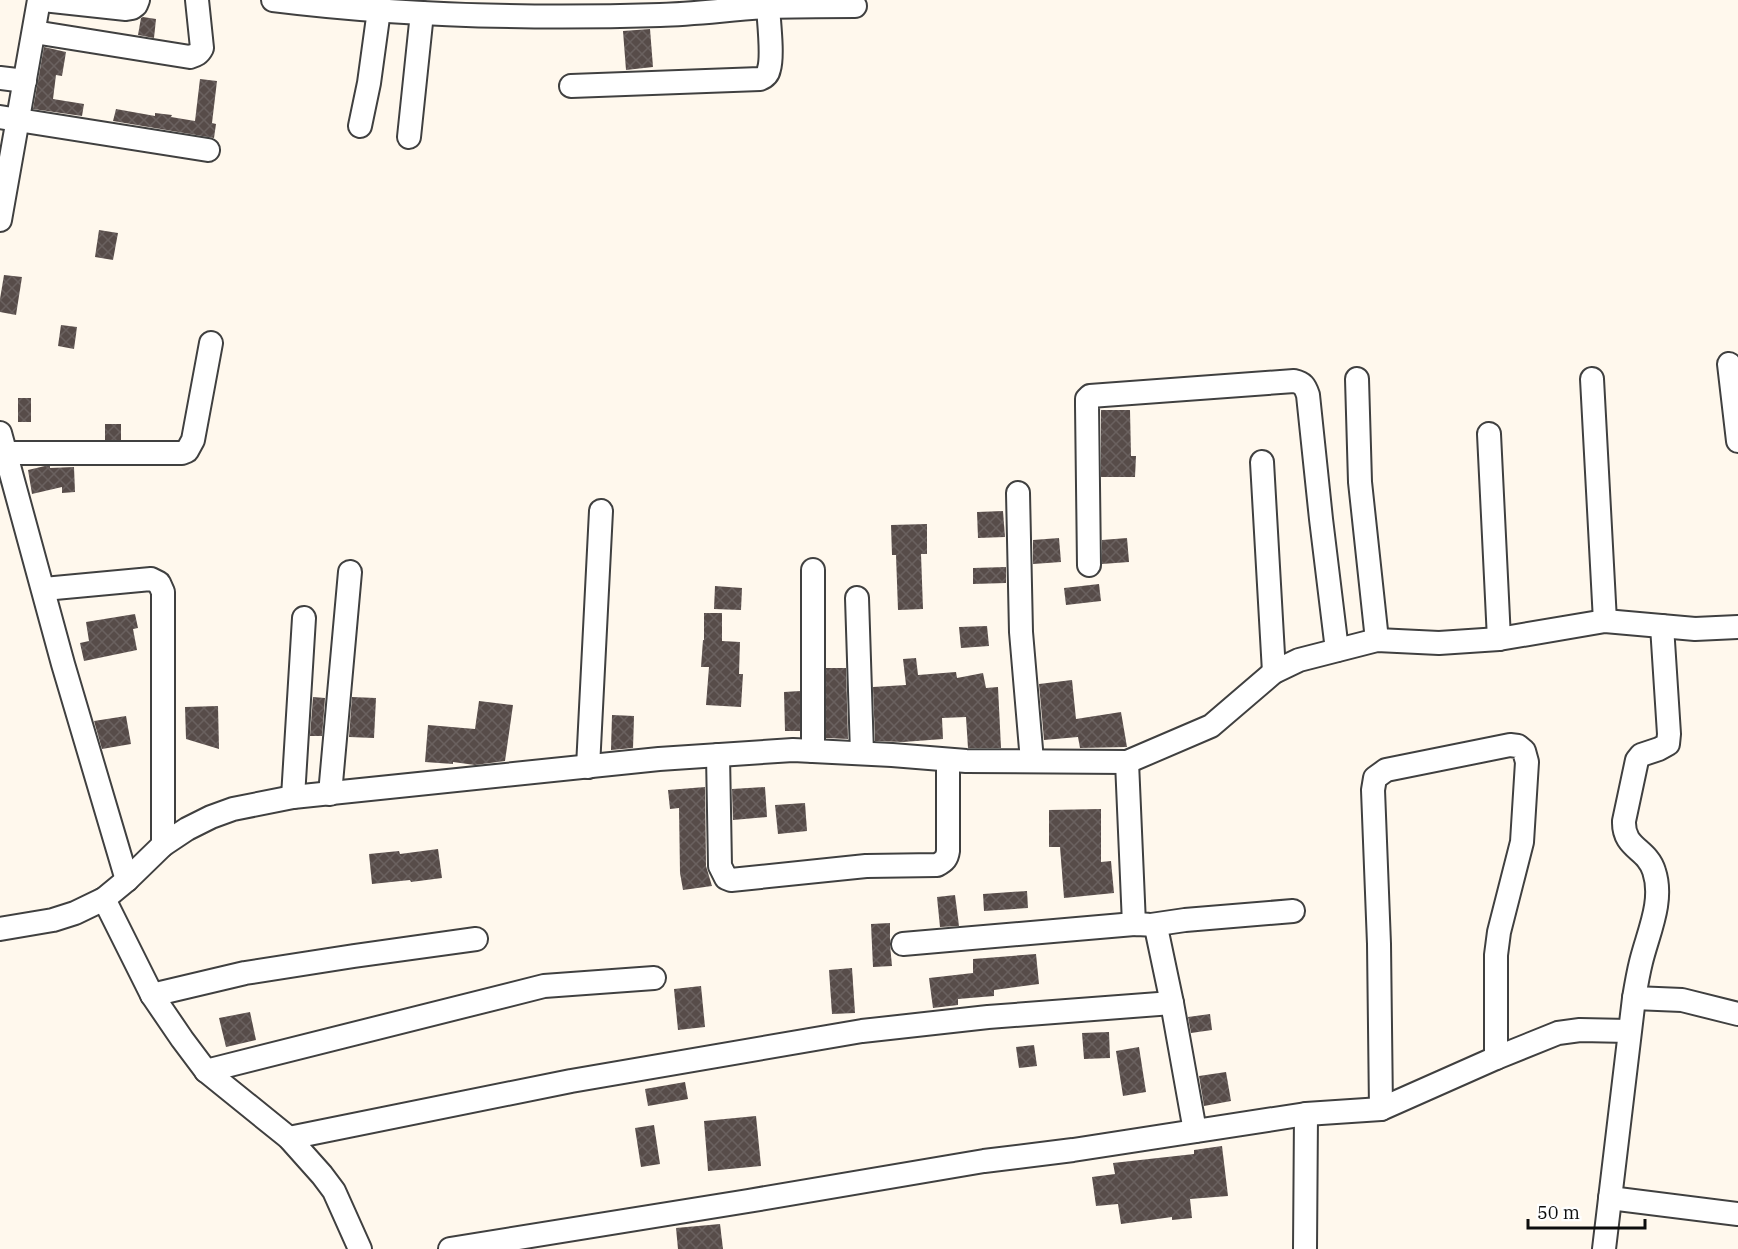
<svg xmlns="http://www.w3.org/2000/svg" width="1738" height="1249" font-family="'IBM Plex Serif',serif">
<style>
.building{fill:url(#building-cross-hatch)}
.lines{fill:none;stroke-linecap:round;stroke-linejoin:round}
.minor-casing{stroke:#404040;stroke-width:26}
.minor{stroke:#fff;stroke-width:22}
</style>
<defs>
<pattern id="building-cross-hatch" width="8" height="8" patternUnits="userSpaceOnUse" patternTransform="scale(1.5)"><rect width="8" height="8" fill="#574c49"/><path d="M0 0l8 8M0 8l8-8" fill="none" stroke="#6a615f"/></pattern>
</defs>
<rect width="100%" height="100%" fill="#fff8ed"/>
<g class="building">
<polygon points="143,17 156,19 154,38 138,35 141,18"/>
<polygon points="650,29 653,67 626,70 623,31"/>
<polygon points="44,47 66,52 62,76 56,75 53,99 84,104 82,116 33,109"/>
<polygon points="200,79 217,81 212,123 216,124 214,138 113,121 116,109 155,116 155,113 172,115 171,117 195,121"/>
<polygon points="99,230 118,233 113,260 95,257"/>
<polygon points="4,275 22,277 16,315 0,312 0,299"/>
<polygon points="61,325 77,327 74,349 58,346"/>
<rect x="18" y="398" width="13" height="24"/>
<polygon points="1101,410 1130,410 1131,456 1136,456 1135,477 1101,477"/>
<rect x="105" y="424" width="16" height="16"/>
<polygon points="45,466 50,466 50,468 74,467 75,492 62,493 62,487 32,494 28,470"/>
<polygon points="1003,511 1005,537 978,538 977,512"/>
<polygon points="927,524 927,554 921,554 923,609 898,610 896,555 892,555 891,525"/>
<polygon points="1059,538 1061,562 1033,564 1033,540"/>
<polygon points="1127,538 1129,562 1102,564 1102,540"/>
<polygon points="1006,567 1006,583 973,584 973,568"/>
<polygon points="1099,584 1101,601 1066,605 1064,588"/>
<polygon points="715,586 742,588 741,610 714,609"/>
<polygon points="704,613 722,613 722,641 740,642 739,674 743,674 741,707 706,705 709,667 701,667 703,640 704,640"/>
<polygon points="135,614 138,628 133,629 137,650 84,661 80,643 89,641 86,622"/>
<polygon points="987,626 989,646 961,648 959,627"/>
<polygon points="916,658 918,675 956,672 957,678 983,673 986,688 998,687 1001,748 968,748 966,717 942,718 943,739 903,742 875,741 873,687 906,685 903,659"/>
<polygon points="826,668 846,668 848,739 826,738"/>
<polygon points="1072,680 1076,719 1121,712 1127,747 1080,748 1078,737 1044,740 1039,684"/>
<polygon points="800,691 800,731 785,731 784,692"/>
<polygon points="313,697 325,698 322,736 310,736"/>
<polygon points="352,697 376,698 374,738 349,737"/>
<polygon points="479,701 513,705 505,761 475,765 453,762 453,764 425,762 428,725 475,729"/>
<polygon points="218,706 219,749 186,739 185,707"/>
<polygon points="612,715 634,716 633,748 611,750"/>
<polygon points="126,716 131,744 102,749 94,721"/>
<polygon points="705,787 706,866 712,886 683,890 680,873 679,808 670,809 668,790"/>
<polygon points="765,787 767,817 733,820 732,789"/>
<polygon points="805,803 807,831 778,834 775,805"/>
<polygon points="1101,809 1101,862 1111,861 1114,893 1064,898 1060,847 1049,847 1049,810"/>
<polygon points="438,849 442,878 411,882 410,880 372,884 369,854 399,851 400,854"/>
<polygon points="1027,891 1028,908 984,911 983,894"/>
<polygon points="955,895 959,926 940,927 937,897"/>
<polygon points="890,923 890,945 892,966 873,967 871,924"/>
<polygon points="1036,954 1039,984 994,990 994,996 958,999 958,1005 933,1008 929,978 973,973 973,959"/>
<polygon points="852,968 855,1013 832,1014 829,970"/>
<polygon points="701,986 705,1027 678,1030 674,989"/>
<polygon points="250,1012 256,1040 226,1047 219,1018"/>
<polygon points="1210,1014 1212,1030 1191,1033 1188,1017"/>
<polygon points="1109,1032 1110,1058 1084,1059 1082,1033"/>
<polygon points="1034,1045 1037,1066 1019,1068 1016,1047"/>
<polygon points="1139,1047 1146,1092 1123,1096 1116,1051"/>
<polygon points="1226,1072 1231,1101 1204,1106 1199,1076"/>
<polygon points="685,1082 688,1099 648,1106 645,1089"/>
<polygon points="756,1116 761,1166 708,1171 704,1121"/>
<polygon points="654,1125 660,1164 641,1167 635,1128"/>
<polygon points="1222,1146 1228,1196 1190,1199 1192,1218 1172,1220 1172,1217 1121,1224 1118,1204 1096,1206 1092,1177 1115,1174 1113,1163 1194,1154 1194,1150"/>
<polygon points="720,1224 723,1249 678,1249 676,1228"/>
</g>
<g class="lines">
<defs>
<g id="minor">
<polyline points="43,0 126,9 132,8 136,5 138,0"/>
<path d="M273,0C401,16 531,19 660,15C696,14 732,9 769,7C797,6 826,6 855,6"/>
<path d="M34,32L190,57C196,55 199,54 202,48L197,0"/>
<polyline points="0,78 25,81"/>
<path d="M571,86L760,79C765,77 768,75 769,69C773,56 769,23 768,7"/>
<polyline points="0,117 208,150"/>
<polyline points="360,126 369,83 379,10"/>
<polyline points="409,137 422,13"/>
<polyline points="0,220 39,0"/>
<polyline points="1729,364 1738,441"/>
<polyline points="1357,379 1360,482 1377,640"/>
<polyline points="1592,379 1605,621"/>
<polyline points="0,433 63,664 127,880"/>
<polyline points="1489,434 1499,639"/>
<polyline points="6,453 182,453 187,451 193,440 211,343"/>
<polyline points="1262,462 1274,672"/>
<polyline points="1018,493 1021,632 1032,761"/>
<path d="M1089,565L1087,405V399L1090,396L1294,381C1303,383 1305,386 1308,395L1321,519L1337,650"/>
<polyline points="44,589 151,579 159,583 163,592 163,845"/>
<polyline points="857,598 862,753"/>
<polyline points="813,751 813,570"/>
<path d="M718,755L720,866L726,878L731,880L866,866L937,865C945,861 947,858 948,851V760"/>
<path d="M1127,762L1134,924C1144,925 1153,922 1157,932L1172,1003L1195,1131"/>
<polyline points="588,767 601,511"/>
<polyline points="330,794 350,572"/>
<polyline points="293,797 304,618"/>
<polyline points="104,899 152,995 182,1039 206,1071 289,1138 322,1175 334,1191 360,1249"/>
<polyline points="1151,925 1185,920 1293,911"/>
<polyline points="0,929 53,920 75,913 104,899 127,880 163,845 187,829 211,817 233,809 293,797 659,759 793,750 892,755 966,761 1127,762 1211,726 1274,672 1299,660 1377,640 1439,643 1499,639 1605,621 1695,629 1738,627"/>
<polyline points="903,944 1134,924"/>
<polyline points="152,995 245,973 354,956 476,939"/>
<polyline points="1634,998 1682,1000 1738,1014"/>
<polyline points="206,1071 544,986 654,978"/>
<polyline points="1381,1109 1379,944 1373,790 1375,778 1386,770 1510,745 1518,746 1524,751 1527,762 1522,842 1499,932 1496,955 1496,1058"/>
<polyline points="289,1138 571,1081 862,1031 988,1017 1172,1003"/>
<polyline points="1610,1198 1738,1214"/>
<polyline points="450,1249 748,1201 984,1161 1073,1150 1306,1114 1381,1109 1496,1058 1558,1033 1580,1030 1629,1031"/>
<polyline points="1305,1249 1306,1114"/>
<path d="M1604,1249L1634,998C1636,986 1638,974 1641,962C1648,933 1664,901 1654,871C1647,848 1623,849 1624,821L1637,760L1641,755L1659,749L1668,744L1669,734L1662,626"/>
</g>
</defs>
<use href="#minor" class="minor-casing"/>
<use href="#minor" class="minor"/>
</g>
<path d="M1528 1219v9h117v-9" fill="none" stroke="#0d0d0d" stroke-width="3"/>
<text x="1537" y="1219" font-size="18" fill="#0d0d0d" stroke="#ffffff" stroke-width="4.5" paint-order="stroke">50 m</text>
</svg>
